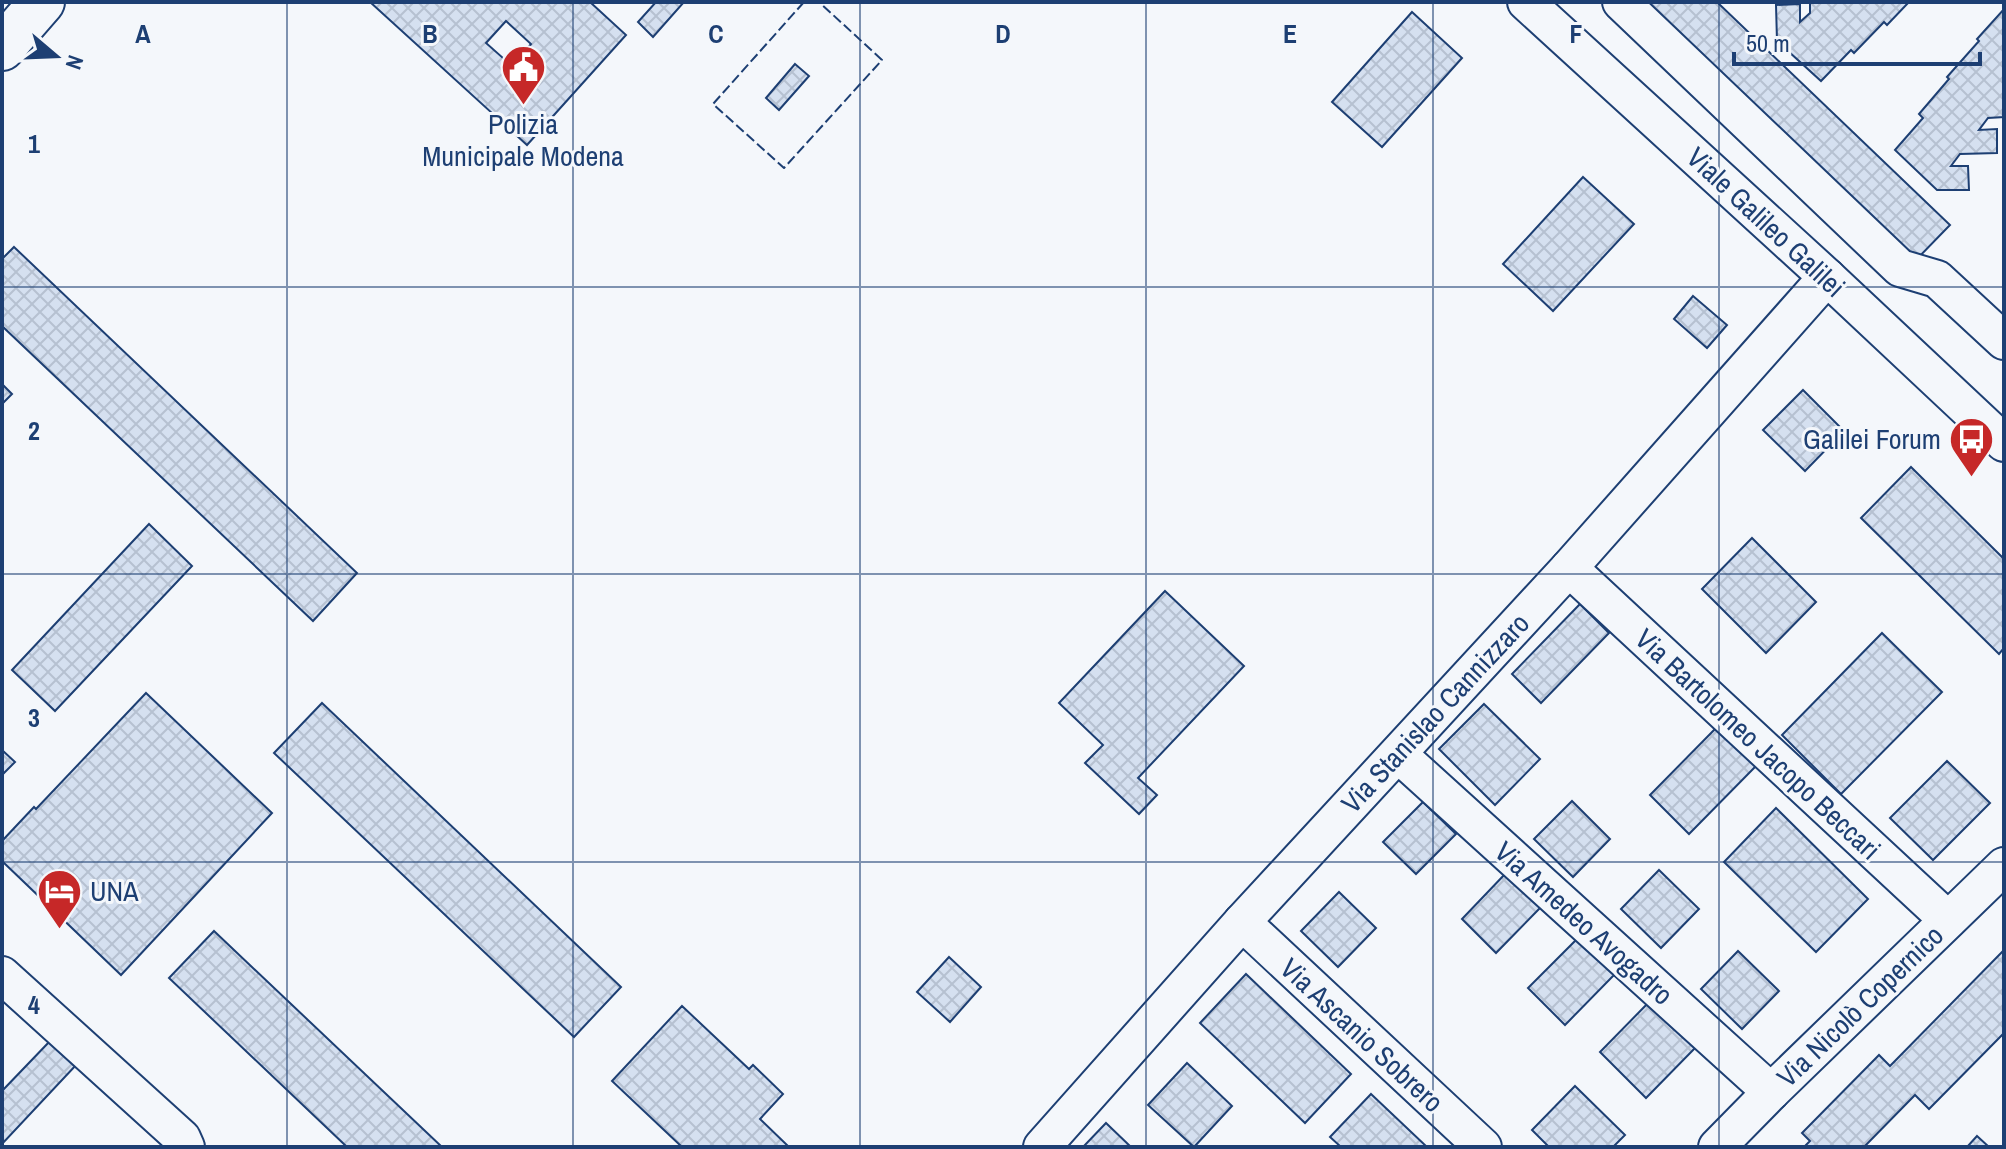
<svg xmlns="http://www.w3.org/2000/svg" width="2006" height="1149" font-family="'Archivo Narrow',sans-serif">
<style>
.building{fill:url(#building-cross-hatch);stroke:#1d3f73;stroke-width:2;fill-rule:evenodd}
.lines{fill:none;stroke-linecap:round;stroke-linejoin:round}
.minor-casing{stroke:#1d3f73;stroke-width:40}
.major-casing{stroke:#1d3f73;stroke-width:48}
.minor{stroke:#f4f7fb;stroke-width:36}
.major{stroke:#f4f7fb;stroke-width:44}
.fence{stroke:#1d3f73;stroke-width:2;stroke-dasharray:10 4;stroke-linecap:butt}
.grid{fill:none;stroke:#1d3f73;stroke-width:2;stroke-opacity:0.55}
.labels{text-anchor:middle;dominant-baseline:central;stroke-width:6;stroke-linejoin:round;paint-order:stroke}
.poi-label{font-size:28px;fill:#1d3f73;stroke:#f4f7fb}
.street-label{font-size:28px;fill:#1d3f73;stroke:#f4f7fb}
.grid-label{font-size:26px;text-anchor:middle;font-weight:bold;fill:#1d3f73;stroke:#f4f7fb;stroke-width:6;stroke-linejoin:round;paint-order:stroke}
</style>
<defs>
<pattern id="building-cross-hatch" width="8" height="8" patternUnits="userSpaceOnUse" patternTransform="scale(2)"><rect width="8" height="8" fill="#d5e0f0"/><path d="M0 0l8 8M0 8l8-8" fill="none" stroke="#b6c1d1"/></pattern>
</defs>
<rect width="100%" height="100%" fill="#f4f7fb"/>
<g class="building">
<path d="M370,2H590L626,35L527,145ZM506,21L531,44L512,66L486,43Z"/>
<polygon points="656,2 684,2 653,37 638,22"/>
<polygon points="1642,2 1717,2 1950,225 1914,262"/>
<polygon points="1810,2 1909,2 1887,25 1884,22 1854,53 1851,50 1821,81 1777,41 1776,5 1800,4 1800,22 1810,13"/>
<polygon points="2004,9 2004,117 1988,118 1979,130 1997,129 1997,153 1960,154 1951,166 1968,166 1969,190 1937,190 1895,150 1923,118 1919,114 1949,79 1947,77 1979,41 1977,39"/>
<polygon points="1412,12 1462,58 1382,147 1332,102"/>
<polygon points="795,64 809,76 779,110 766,98"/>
<polygon points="1583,177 1634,224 1553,311 1503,264"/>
<polygon points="14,247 357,573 313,621 2,326 2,259"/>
<polygon points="1693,296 1727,325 1707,348 1674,319"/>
<polygon points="2,384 12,394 2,404"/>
<polygon points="1803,390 1844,431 1805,471 1763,430"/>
<polygon points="1911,467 2004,559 2004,648 1999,654 1861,518"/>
<polygon points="149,524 192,566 55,711 12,670"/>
<polygon points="1752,538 1816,602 1766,653 1702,589"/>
<polygon points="1165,591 1244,666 1138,778 1157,795 1139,814 1085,763 1103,745 1059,703"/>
<polygon points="1580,604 1609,633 1541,703 1512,674"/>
<polygon points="1882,633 1942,692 1841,794 1782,735"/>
<polygon points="146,693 272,813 121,975 2,861 2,841 34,807 36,809"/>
<polygon points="322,703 621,987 574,1037 274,753"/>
<polygon points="1484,704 1540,759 1495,805 1439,749"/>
<polygon points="1717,727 1756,766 1689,834 1650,795"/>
<polygon points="2,750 15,762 2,775"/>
<polygon points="1947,761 1990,803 1933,860 1890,818"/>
<polygon points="1572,801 1610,839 1573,877 1534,839"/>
<polygon points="1423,802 1456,834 1416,874 1383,842"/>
<polygon points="1776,808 1868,899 1816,952 1724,862"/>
<polygon points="1659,870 1699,909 1661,948 1621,909"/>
<polygon points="1506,873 1541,907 1496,953 1462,919"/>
<polygon points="1339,892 1376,928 1338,967 1301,931"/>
<polygon points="214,931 442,1147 347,1147 169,978"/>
<polygon points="1577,939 1614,975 1565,1025 1528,988"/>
<polygon points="2004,950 2004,1033 1929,1109 1915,1095 1864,1147 1804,1147 1810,1141 1802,1133 1879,1055 1890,1066"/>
<polygon points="1738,951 1779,991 1742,1029 1701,989"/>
<polygon points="949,957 981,987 950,1022 917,992"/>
<polygon points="1246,974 1351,1074 1305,1123 1200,1023"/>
<polygon points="1652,999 1698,1045 1646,1098 1600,1052"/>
<polygon points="682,1006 749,1069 753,1065 783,1094 760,1119 789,1147 682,1147 612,1081"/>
<polygon points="51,1040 77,1064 2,1144 2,1091"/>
<polygon points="1187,1063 1232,1106 1194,1147 1148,1105"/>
<polygon points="1575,1086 1625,1135 1613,1147 1549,1147 1532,1130"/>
<polygon points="1371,1094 1427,1147 1341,1147 1330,1137"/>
<polygon points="1106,1123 1131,1147 1083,1147"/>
<polygon points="1977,1136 1989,1147 1967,1147"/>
</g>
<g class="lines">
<defs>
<g id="minor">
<polyline points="1526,2 1827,277 2004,443"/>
<polyline points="1621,2 1900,268 1937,279 2004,341"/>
<polyline points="1569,568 1948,920"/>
<polyline points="1398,754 1771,1092"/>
<polyline points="1242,922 1483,1147"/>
<polyline points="2,975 182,1138 186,1147"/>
<polyline points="1042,1147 1242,922 1569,568 1827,277"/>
<polyline points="1717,1147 1771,1092 2004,866"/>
</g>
<polyline id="major" points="2,48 42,2"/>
</defs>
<use href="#minor" class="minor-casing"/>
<use href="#major" class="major-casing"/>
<use href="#minor" class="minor"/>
<use href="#major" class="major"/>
<polyline class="fence" points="804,2 713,104 784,168 882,60 819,2"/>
</g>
<path class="grid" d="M287,2V1147M573,2V1147M860,2V1147M1146,2V1147M1433,2V1147M1719,2V1147M2,287H2004M2,574H2004M2,862H2004"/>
<defs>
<symbol id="civic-pin" viewBox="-11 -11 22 30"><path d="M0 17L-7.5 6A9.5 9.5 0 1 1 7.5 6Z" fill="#c62828" stroke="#f4f7fb"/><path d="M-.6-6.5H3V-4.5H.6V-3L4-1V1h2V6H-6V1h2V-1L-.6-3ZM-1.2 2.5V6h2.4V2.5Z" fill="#fff"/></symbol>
<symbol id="bus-pin" viewBox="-11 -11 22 30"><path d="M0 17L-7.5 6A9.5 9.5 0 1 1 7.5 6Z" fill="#c62828" stroke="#f4f7fb"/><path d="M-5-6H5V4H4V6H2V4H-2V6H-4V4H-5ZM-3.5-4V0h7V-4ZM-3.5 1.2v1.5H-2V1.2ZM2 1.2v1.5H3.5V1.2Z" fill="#fff"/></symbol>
<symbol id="hotel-pin" viewBox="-11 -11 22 30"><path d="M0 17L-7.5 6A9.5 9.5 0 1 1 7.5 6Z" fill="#c62828" stroke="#f4f7fb"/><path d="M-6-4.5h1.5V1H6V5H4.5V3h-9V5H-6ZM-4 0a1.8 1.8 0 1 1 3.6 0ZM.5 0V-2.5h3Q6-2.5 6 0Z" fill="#fff"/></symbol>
</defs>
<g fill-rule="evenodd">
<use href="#civic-pin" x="498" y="42" width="51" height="69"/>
<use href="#bus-pin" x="1946" y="414" width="51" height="69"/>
<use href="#hotel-pin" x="34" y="866" width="51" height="69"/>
</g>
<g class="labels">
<g class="poi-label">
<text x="523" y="124">Polizia<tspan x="523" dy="32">Municipale Modena</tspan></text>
<text x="1941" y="439" text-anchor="end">Galilei Forum</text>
<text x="90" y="891" text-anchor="start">UNA</text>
</g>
<g class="street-label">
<text transform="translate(1766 222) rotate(43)">Viale Galileo Galilei</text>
<text transform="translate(1435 713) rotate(-47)">Via Stanislao Cannizzaro</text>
<text transform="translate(1758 744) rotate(43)">Via Bartolomeo Jacopo Beccari</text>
<text transform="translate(1584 923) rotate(42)">Via Amedeo Avogadro</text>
<text transform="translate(1860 1006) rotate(-44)">Via Nicolò Copernico</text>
<text transform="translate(1362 1035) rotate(43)">Via Ascanio Sobrero</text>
</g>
</g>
<g class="grid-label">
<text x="143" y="43">A</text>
<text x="430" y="43">B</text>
<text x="716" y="43">C</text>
<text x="1003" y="43">D</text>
<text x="1290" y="43">E</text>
<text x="1576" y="43">F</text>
<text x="34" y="153">1</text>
<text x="34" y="440">2</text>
<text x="34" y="727">3</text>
<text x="34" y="1014">4</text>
</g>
<rect width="2006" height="1149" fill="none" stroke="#1d3f73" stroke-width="8"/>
<g transform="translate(56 56) rotate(109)" stroke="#f4f7fb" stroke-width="6" paint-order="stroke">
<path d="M0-6L14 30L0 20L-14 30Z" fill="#1d3f73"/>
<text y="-12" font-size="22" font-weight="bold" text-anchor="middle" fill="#1d3f73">N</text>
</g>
<path d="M1734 52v12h246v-12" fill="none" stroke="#1d3f73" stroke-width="4"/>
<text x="1746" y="52" font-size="24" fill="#1d3f73" stroke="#f4f7fb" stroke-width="6" paint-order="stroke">50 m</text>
</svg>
